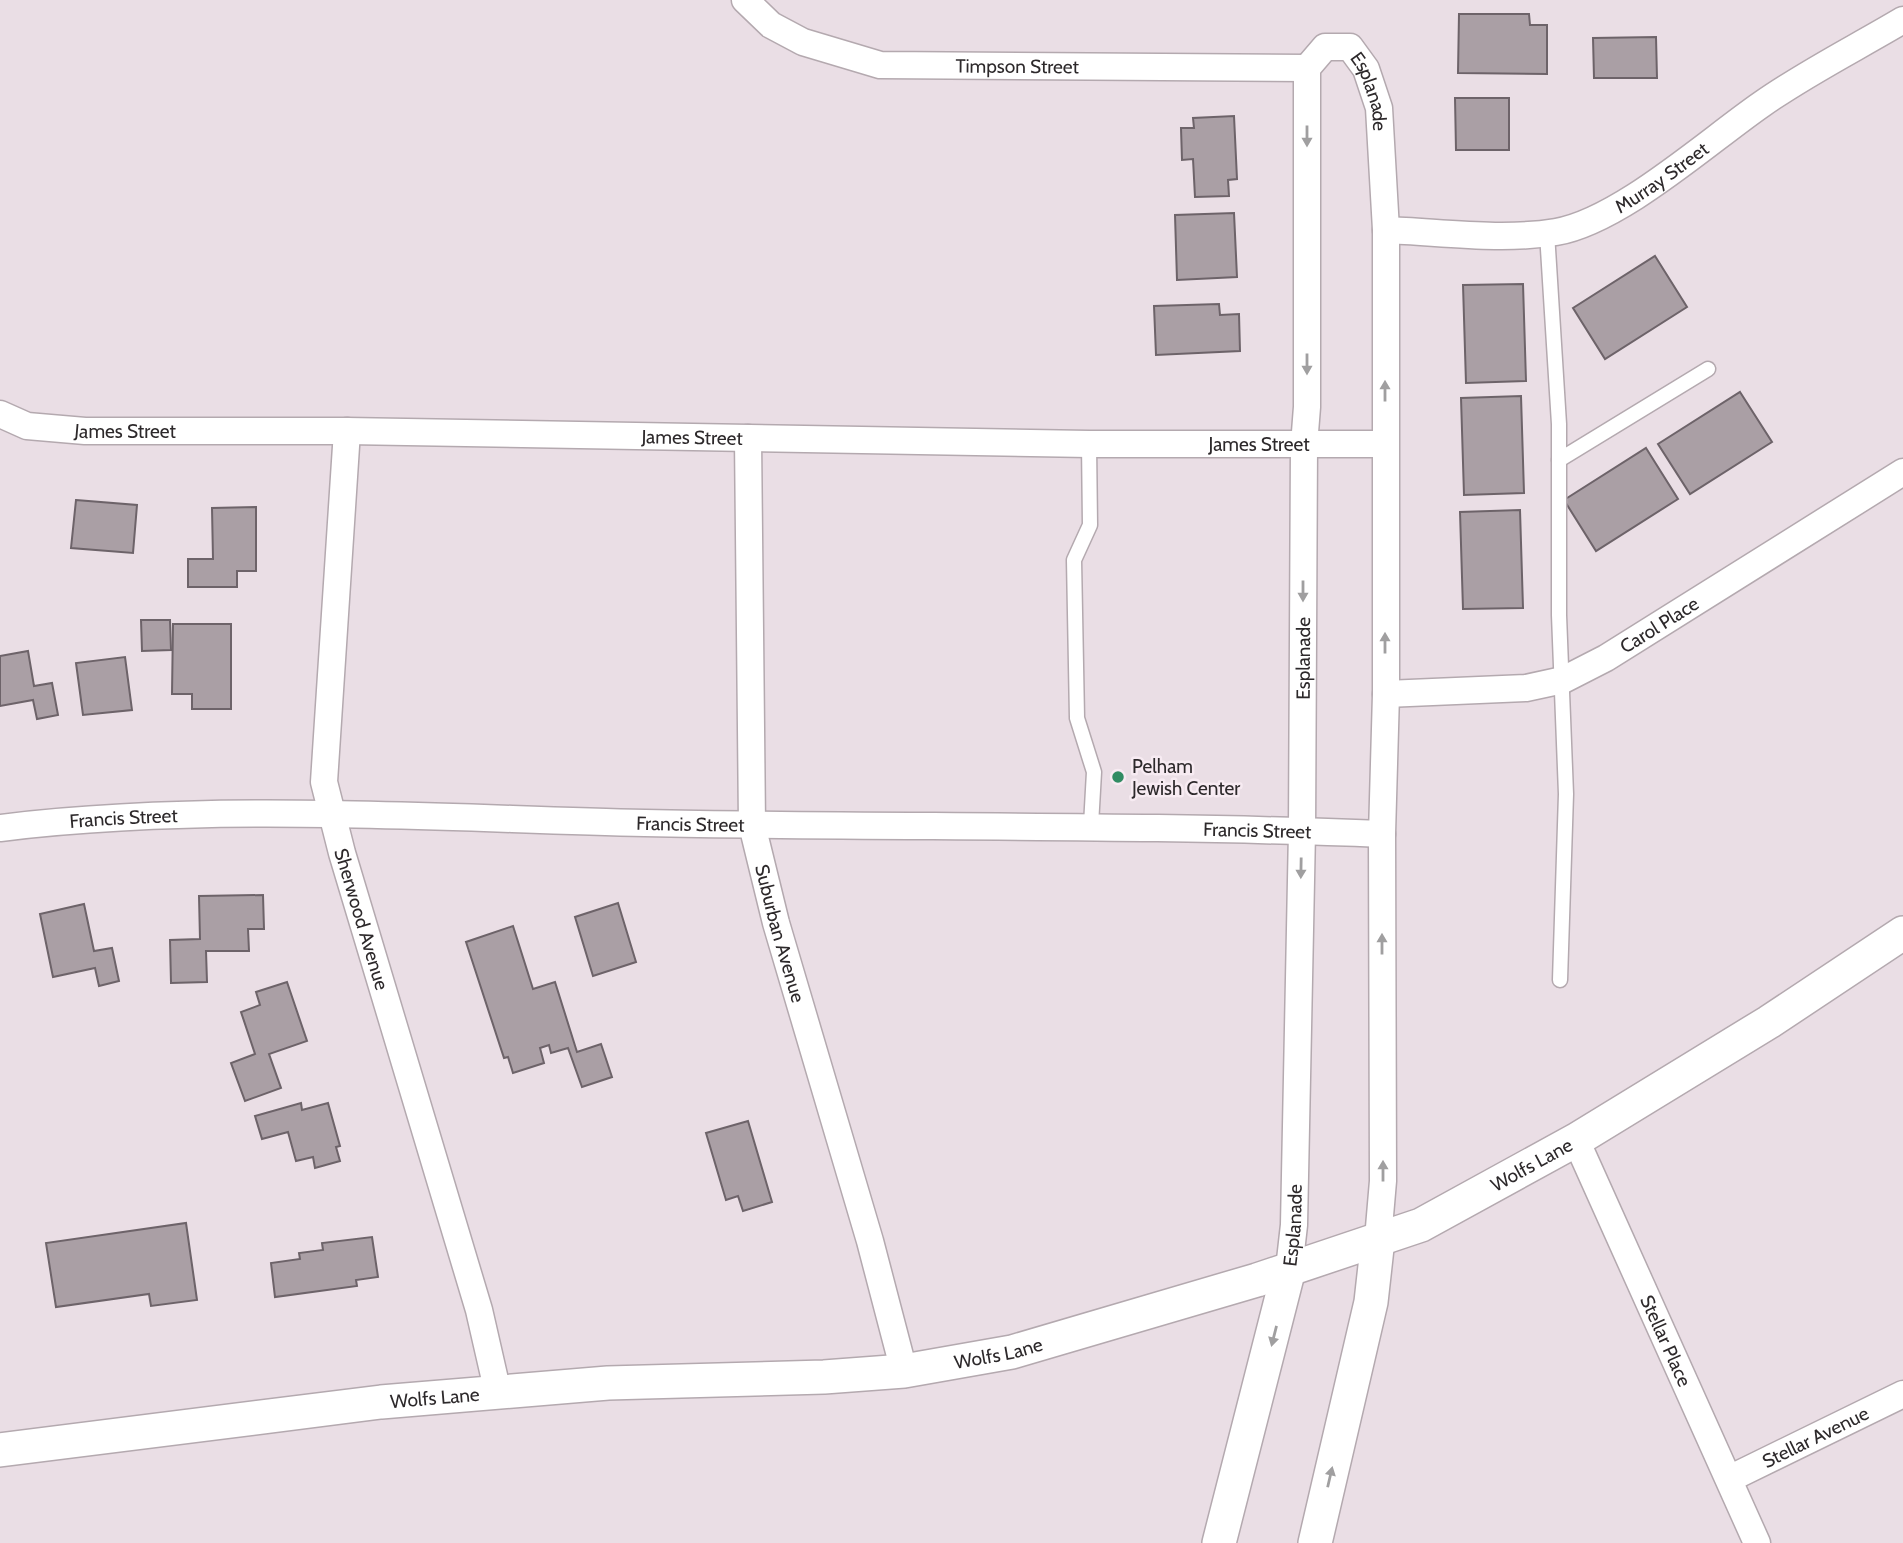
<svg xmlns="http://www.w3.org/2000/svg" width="1903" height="1543" font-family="Cabin,sans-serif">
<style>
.building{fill:#aa9fa5;stroke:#6d6369;stroke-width:2}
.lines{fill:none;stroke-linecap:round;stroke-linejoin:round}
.service-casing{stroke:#b4a9af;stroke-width:17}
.minor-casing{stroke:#b4a9af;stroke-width:29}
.tertiary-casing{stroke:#b4a9af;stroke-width:36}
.service{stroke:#fff;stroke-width:14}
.minor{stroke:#fff;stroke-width:26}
.tertiary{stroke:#fff;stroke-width:33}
.oneway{fill:#a09fa0}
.poi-dot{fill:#318c63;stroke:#f7ebf2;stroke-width:2.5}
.labels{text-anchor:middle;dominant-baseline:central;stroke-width:5;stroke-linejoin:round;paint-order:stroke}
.street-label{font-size:19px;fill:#2d292b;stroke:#f7ebf2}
.poi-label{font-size:19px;fill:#2d292b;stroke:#f7ebf2;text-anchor:start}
</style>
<rect width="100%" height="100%" fill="#eadee5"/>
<g class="building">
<polygon points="1459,14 1529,14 1530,25 1547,25 1547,74 1458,73"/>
<polygon points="1656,37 1657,78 1594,78 1593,38"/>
<polygon points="1455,98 1509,98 1509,150 1456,150"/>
<polygon points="1234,116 1237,179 1228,180 1229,196 1195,197 1193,159 1182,160 1181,128 1194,128 1193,118"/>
<polygon points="1234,213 1237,277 1177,280 1175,215"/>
<polygon points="1655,256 1687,307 1605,359 1573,308"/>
<polygon points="1523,284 1526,381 1466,383 1463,285"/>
<polygon points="1219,304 1220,315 1239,314 1240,351 1156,355 1154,306"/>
<polygon points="1740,392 1772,442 1690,494 1658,444"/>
<polygon points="1521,396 1524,493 1464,495 1461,398"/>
<polygon points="1646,448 1678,499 1596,551 1564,500"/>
<polygon points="76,500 137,505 133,553 71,548"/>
<polygon points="256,507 256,571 237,571 237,587 188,587 188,559 213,559 212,508"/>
<polygon points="1520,510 1523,608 1463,609 1460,512"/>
<polygon points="141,620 170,620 171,650 142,651"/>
<polygon points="173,624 231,624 231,709 192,709 192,694 172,694"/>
<polygon points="28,651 34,686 52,683 58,715 37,719 33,700 0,706 0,656"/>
<polygon points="125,657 132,710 83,715 76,663"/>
<polygon points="263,895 264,929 248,929 249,951 206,951 207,982 171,983 170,940 200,939 199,896"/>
<polygon points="618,903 636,962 593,976 575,917"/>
<polygon points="84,904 94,951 112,948 119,981 99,986 95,968 53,977 40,914"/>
<polygon points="513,926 533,989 555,982 577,1052 601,1044 612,1077 582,1087 568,1048 551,1053 549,1045 540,1048 544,1063 513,1073 508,1057 504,1058 466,942"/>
<polygon points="287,982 307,1041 269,1054 281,1088 245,1101 231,1063 255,1054 241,1012 260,1005 256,992"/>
<polygon points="301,1103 302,1110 328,1103 340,1146 336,1147 340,1161 315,1168 313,1157 296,1161 288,1132 262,1139 255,1116"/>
<polygon points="748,1121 772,1202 743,1211 738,1196 726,1200 706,1133"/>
<polygon points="186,1223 197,1300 151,1306 149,1294 56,1307 46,1243"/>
<polygon points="372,1237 378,1277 356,1280 357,1286 275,1297 271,1263 300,1259 299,1253 323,1250 322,1243"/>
</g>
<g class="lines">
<defs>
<g id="service">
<polyline points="1547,233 1559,424 1559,615 1566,794 1560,980"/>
<polyline points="1089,444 1090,525 1074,560 1077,718 1094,772 1091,825"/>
<polyline points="1559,460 1708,369"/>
</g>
<g id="minor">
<path id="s1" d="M745,0L771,25L803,42L880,65L1307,68"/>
<path id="s2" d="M1386,230C1441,232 1502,241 1556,232C1620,221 1707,142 1762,104C1806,73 1856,48 1903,20"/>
<path id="s3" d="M0,414L27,426L85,431H347L1089,444H1385"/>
<path id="s4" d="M347,431L324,782L342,853L479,1310L498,1393"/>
<path id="s5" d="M748,438L752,825L776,923L870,1241L904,1371"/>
<path id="s6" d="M1386,694L1526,688L1563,680L1606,658L1903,472"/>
<path id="s7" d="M0,828C213,802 431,818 645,823C891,828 1136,824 1382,834"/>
<path id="s8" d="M1576,1140L1757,1543"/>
<path id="s9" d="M1289,1269L1294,1225L1302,831L1304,445L1307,407V68L1325,47H1350L1366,69L1379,108L1386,230V694L1382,834L1383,1181L1378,1239"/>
<path id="s10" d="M1729,1479L1903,1394"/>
</g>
<g id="tertiary">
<path id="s11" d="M0,1450L381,1402L608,1383L824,1377L904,1371L1012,1352L1257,1280L1421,1225L1576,1140L1769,1022L1903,933"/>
<polyline points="1219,1543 1289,1269"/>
<polyline points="1315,1543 1371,1302 1378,1239"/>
</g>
</defs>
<use href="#service" class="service-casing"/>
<use href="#minor" class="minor-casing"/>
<use href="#tertiary" class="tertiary-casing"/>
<use href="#service" class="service"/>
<use href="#minor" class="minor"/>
<use href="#tertiary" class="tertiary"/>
</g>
<defs><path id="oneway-solid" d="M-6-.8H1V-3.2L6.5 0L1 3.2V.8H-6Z" transform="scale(1.75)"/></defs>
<g class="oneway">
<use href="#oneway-solid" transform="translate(1307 136) rotate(90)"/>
<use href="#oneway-solid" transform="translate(1307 364) rotate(90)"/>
<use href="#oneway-solid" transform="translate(1385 391) rotate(-90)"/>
<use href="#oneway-solid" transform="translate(1303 591) rotate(90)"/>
<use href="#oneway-solid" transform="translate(1385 643) rotate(-90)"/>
<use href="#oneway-solid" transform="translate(1301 868) rotate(91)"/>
<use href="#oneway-solid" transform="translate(1382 944) rotate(-90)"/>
<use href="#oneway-solid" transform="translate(1383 1171) rotate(-90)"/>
<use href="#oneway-solid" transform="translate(1274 1336) rotate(104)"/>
<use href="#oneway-solid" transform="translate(1330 1477) rotate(-77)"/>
</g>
<circle class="poi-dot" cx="1118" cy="777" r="7"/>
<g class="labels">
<g class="street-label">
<text stroke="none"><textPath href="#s1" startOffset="290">Timpson Street</textPath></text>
<text stroke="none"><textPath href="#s9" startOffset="1304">Esplanade</textPath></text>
<text stroke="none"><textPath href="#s2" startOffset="290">Murray Street</textPath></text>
<text stroke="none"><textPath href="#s3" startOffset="128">James Street</textPath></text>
<text stroke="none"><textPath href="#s3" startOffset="695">James Street</textPath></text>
<text stroke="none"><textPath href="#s3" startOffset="1262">James Street</textPath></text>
<text stroke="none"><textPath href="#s6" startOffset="289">Carol Place</textPath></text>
<text stroke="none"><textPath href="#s9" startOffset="611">Esplanade</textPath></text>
<text stroke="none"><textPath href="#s7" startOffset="124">Francis Street</textPath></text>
<text stroke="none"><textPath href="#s7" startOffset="691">Francis Street</textPath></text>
<text stroke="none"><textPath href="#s7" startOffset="1258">Francis Street</textPath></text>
<text stroke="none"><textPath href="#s4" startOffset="494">Sherwood Avenue</textPath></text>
<text stroke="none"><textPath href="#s5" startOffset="499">Suburban Avenue</textPath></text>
<text stroke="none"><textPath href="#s11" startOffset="1572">Wolfs Lane</textPath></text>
<text stroke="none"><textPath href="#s9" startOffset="44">Esplanade</textPath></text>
<text stroke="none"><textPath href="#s8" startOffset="220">Stellar Place</textPath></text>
<text stroke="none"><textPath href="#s11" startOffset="1004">Wolfs Lane</textPath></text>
<text stroke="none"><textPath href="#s11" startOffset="438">Wolfs Lane</textPath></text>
<text stroke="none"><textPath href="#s10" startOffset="96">Stellar Avenue</textPath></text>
</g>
<g class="poi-label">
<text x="1132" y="766">Pelham<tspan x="1132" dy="22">Jewish Center</tspan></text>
</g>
</g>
</svg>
